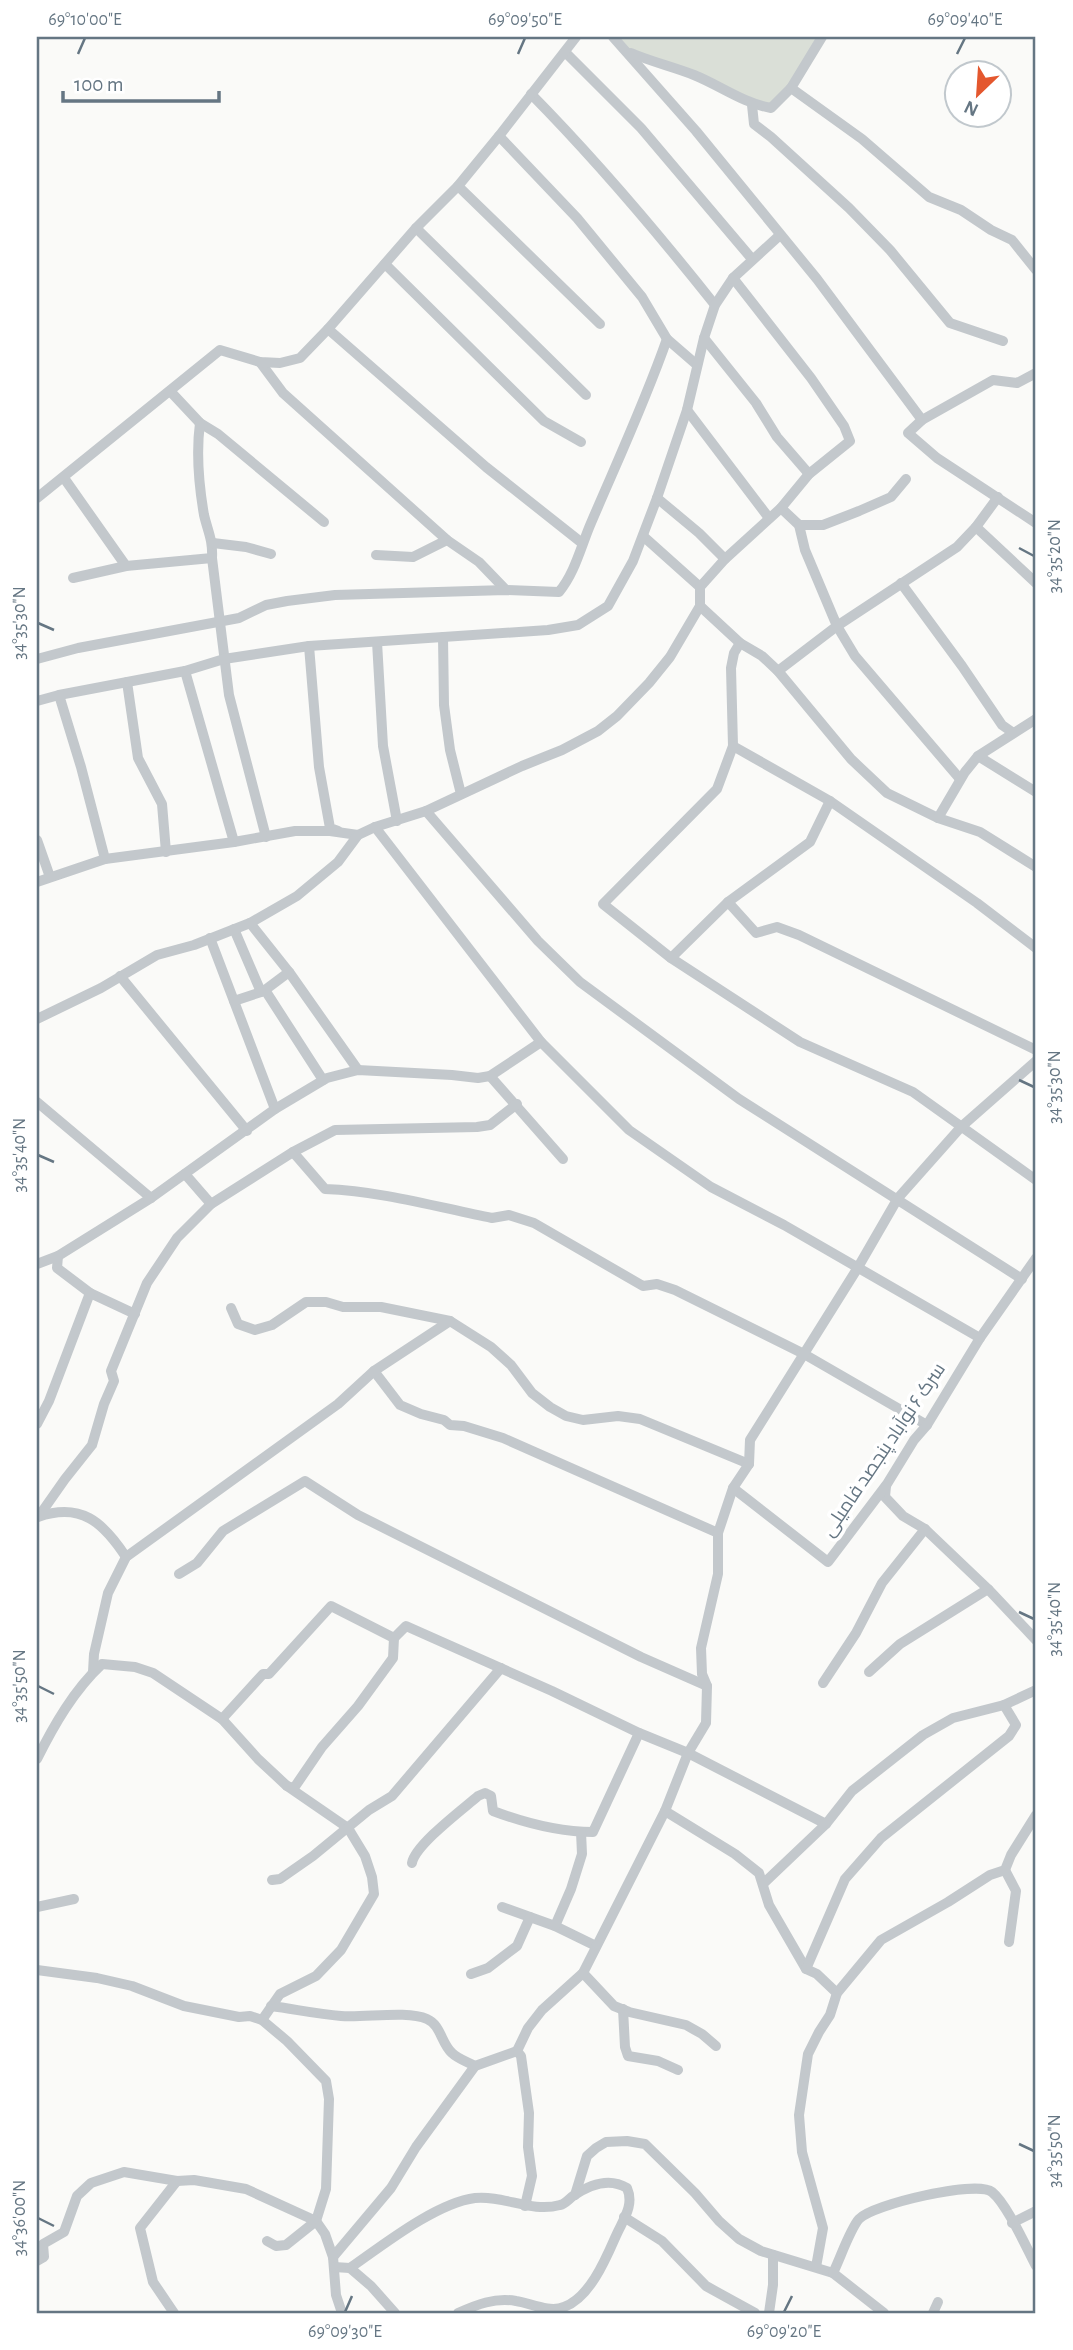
<svg xmlns="http://www.w3.org/2000/svg" width="1073" height="2350" font-family="'Alegreya Sans',Cairo,sans-serif">
<style>
.green{fill:#dadfd7}
.lines{fill:none;stroke-linecap:round;stroke-linejoin:round}
.street{stroke:#c3c8cc;stroke-width:10}
.ticks{fill:none;stroke:#657683;stroke-width:2.5}
.labels{text-anchor:middle;dominant-baseline:central;stroke-width:7;stroke-linejoin:round;paint-order:stroke}
.street-label{font-size:19px;fill:#657683;stroke:#fff}
.neatline{fill:none;stroke:#657683;stroke-width:2.5}
.ticks-label{font-size:18px;text-anchor:middle;fill:#657683}
</style>
<rect width="100%" height="100%" fill="#fafaf8"/>
<polygon class="green" points="613,37 822,37 791,88 771,108 628,51"/>
<g class="lines">
<g class="street">
<polyline points="613,37 696,131 817,279 922,420"/>
<polyline points="565,52 641,128 752,259"/>
<path d="M631,53C652,62 674,67 694,75C721,86 743,103 771,108L791,88L822,37"/>
<polyline points="791,88 862,139 929,197 961,210 991,230 1012,240 1036,270"/>
<path d="M531,94C597,161 657,232 715,305"/>
<polyline points="752,105 754,124 771,137 849,208 890,250 950,323 1003,341"/>
<polyline points="499,136 577,218 642,297 667,339 697,365"/>
<polyline points="458,186 600,324"/>
<polyline points="416,228 586,395"/>
<polyline points="385,264 544,421 581,442"/>
<polyline points="328,329 486,467 582,543"/>
<polyline points="704,338 756,403 777,437 809,474"/>
<polyline points="260,362 283,393 447,540 479,562 506,590"/>
<polyline points="1036,373 1017,383 993,380 922,420 908,433 937,458 1036,523"/>
<polyline points="170,391 200,423 218,434 324,522"/>
<polyline points="687,410 769,518"/>
<path d="M200,423C196,453 199,486 204,515C208,532 213,540 212,558L229,695L266,837"/>
<polyline points="64,478 126,566"/>
<polyline points="37,498 220,350 260,362 280,363 300,358 328,329 416,228 458,186 499,136 576,37"/>
<polyline points="657,498 699,533 725,559"/>
<polyline points="781,508 799,525 805,550 837,626 855,656 960,779"/>
<polyline points="799,525 823,525 859,511 891,497 906,479"/>
<polyline points="976,527 1036,583"/>
<polyline points="643,536 700,587"/>
<polyline points="213,543 246,547 271,554"/>
<polyline points="376,555 413,557 447,540"/>
<polyline points="73,578 126,566 212,558"/>
<polyline points="901,583 962,666 1002,725 1012,732"/>
<polyline points="700,606 740,643 762,656 778,671 851,759 887,793 938,818 980,832 1036,867"/>
<polyline points="443,637 444,705 450,750 461,794"/>
<polyline points="377,642 383,746 397,821"/>
<polyline points="740,643 734,653 731,668 733,746 717,789 603,904 671,958 800,1042 913,1092 1036,1180"/>
<polyline points="309,646 319,767 330,828 338,831"/>
<path d="M37,659L78,648L239,618L266,605L287,601L335,595L506,590L559,592C575,573 581,546 591,523C617,462 645,402 667,339"/>
<polyline points="185,671 234,842"/>
<polyline points="778,671 837,626 957,547 976,527 998,497"/>
<polyline points="127,682 138,758 162,804 166,852"/>
<polyline points="59,695 81,767 105,859"/>
<polyline points="37,701 59,695 185,671 224,659 309,646 548,630 578,625 608,606 633,561 657,498 687,410 704,338 715,305 733,278 780,235"/>
<polyline points="733,746 830,801 977,903 1036,948"/>
<polyline points="978,756 1036,792"/>
<polyline points="426,811 538,941 580,982 739,1099 1022,1279"/>
<polyline points="938,818 965,772 978,756 1036,719"/>
<polyline points="375,827 541,1042 629,1130 711,1187 784,1225 980,1338"/>
<polyline points="37,840 50,877"/>
<polyline points="37,882 105,859 234,842 295,831 330,831 358,835"/>
<polyline points="728,902 756,933 777,927 799,935 1036,1050"/>
<polyline points="250,923 289,972 358,1070"/>
<polyline points="234,929 261,992 265,990 323,1080"/>
<polyline points="210,938 275,1109"/>
<polyline points="671,958 728,902 810,842 830,801"/>
<polyline points="120,976 247,1131"/>
<polyline points="265,990 289,972"/>
<polyline points="234,1001 261,992"/>
<polyline points="37,1019 101,988 157,955 194,945 250,923 297,896 338,862 358,835 375,827 426,811 522,766 562,750 598,731 617,716 649,683 670,657 700,606 700,587 725,559 781,508 809,474 850,441 844,426 811,378 733,278"/>
<polyline points="490,1076 563,1159"/>
<polyline points="37,1102 151,1198"/>
<path d="M293,1152L325,1189C381,1191 437,1207 492,1218L509,1215L534,1223L643,1286L657,1284L675,1290L804,1354L927,1425"/>
<polyline points="185,1174 211,1204"/>
<polyline points="58,1256 57,1268 90,1293 135,1314"/>
<polyline points="37,1264 58,1256 151,1198 275,1109 327,1078 358,1070 452,1075 478,1078 490,1076 541,1042"/>
<polyline points="231,1308 238,1324 255,1330 272,1325 306,1302 326,1302 343,1307 381,1307 450,1321 491,1347 511,1365 532,1393 550,1407 566,1416 583,1420 618,1416 640,1419 749,1464"/>
<polyline points="374,1371 400,1405 421,1414 444,1420 450,1425 464,1426 503,1438 718,1533"/>
<polyline points="37,1424 49,1401 90,1293"/>
<polyline points="886,1486 885,1497 903,1516 925,1529 988,1589 1036,1640"/>
<polyline points="733,1488 828,1562 887,1484 914,1440 927,1425 980,1338 1036,1258"/>
<polyline points="39,1516 65,1479 92,1445 104,1404 114,1381 111,1371 147,1283 177,1238 211,1204 293,1152 335,1130 477,1127 490,1125 517,1104"/>
<path d="M38,1517C81,1502 103,1522 126,1557"/>
<polyline points="179,1574 197,1563 223,1531 305,1481 358,1515 641,1657 707,1686"/>
<polyline points="93,1672 94,1654 108,1593 126,1557 338,1404 374,1371 450,1321"/>
<polyline points="869,1672 900,1644 988,1589"/>
<polyline points="823,1683 856,1633 882,1583 925,1529"/>
<polyline points="222,1719 263,1674 269,1674 331,1606 394,1638"/>
<path d="M37,1759C54,1725 74,1690 102,1664L135,1667L153,1673L222,1719L258,1759L287,1786L348,1828L365,1856L372,1877L374,1894L341,1950L316,1976L280,1994L262,2020"/>
<polyline points="287,1786 294,1788 322,1747 358,1706 393,1658 394,1638 406,1626 552,1691 639,1733 688,1753 826,1824"/>
<polyline points="665,1811 735,1854 759,1873 769,1905 806,1969 817,1974 837,1993"/>
<path d="M412,1863C415,1845 463,1809 478,1796L485,1793L491,1796L493,1811C525,1823 558,1832 593,1832L639,1733"/>
<polyline points="1005,1870 1016,1891 1009,1942"/>
<polyline points="272,1880 280,1879 313,1856 369,1810 392,1796 501,1668"/>
<polyline points="763,1884 826,1824 852,1791 923,1735 953,1718 1004,1705 1036,1690"/>
<polyline points="37,1907 74,1899"/>
<polyline points="502,1907 555,1926 596,1946"/>
<polyline points="555,1926 571,1889 582,1854 581,1832"/>
<polyline points="806,1969 845,1879 881,1838 1009,1736 1016,1725 1004,1705"/>
<polyline points="37,1970 97,1978 132,1986 184,2006 239,2017 250,2016 262,2020 287,2041 326,2081 329,2099 326,2189 316,2221 286,2245 276,2246 267,2241"/>
<polyline points="583,1973 614,2006 629,2012 686,2025 702,2034 716,2046"/>
<polyline points="471,1974 488,1968 517,1946 530,1917"/>
<path d="M271,2006C294,2009 317,2014 341,2016C365,2018 407,2010 427,2019C441,2025 441,2043 452,2053C458,2059 468,2062 475,2066"/>
<polyline points="623,2009 625,2047 628,2056 658,2061 678,2070"/>
<polyline points="575,2195 587,2156 596,2148 606,2142 627,2141 645,2144 695,2193 719,2221 739,2239 761,2251 833,2273 884,2313"/>
<polyline points="525,2206 532,2176 528,2147 529,2113 521,2056 517,2051 528,2028 542,2010 583,1973 665,1811 688,1753 706,1723 707,1686 702,1674 701,1648 718,1574 718,1533 733,1488 749,1464 750,1440 857,1269 898,1198 961,1127 1036,1061"/>
<polyline points="624,2217 662,2241 706,2286 755,2313"/>
<polyline points="1012,2223 1036,2211"/>
<polyline points="333,2257 391,2188 416,2147 475,2066 517,2051"/>
<polyline points="37,2261 44,2257 43,2244 64,2232 77,2196 91,2183 124,2172 177,2181 194,2180 246,2189 316,2221 325,2234 333,2257 336,2295 342,2313"/>
<path d="M334,2267L350,2268C383,2245 436,2203 475,2198C504,2195 531,2213 560,2205C565,2204 569,2199 573,2196C589,2185 609,2177 627,2188C635,2206 622,2221 615,2238C605,2261 589,2298 564,2307C549,2313 530,2303 516,2301C495,2297 476,2305 458,2313"/>
<polyline points="816,2267 823,2228 802,2152 799,2115 808,2054 819,2032 830,2015 837,1993 881,1940 948,1902 990,1875 1005,1870 1011,1855 1036,1815"/>
<polyline points="350,2268 371,2286 395,2313"/>
<path d="M833,2273C840,2259 850,2229 859,2219C873,2204 977,2180 992,2192C1007,2204 1027,2249 1036,2266"/>
<polyline points="174,2313 153,2282 140,2228 177,2181"/>
<polyline points="769,2313 773,2285 773,2255"/>
<polyline points="933,2313 938,2302"/>
</g>
</g>
<path class="ticks" d="M78,54L85,38M518,54L525,38M957,54L965,38M1019,548L1034,556M38,623L54,630M1019,1080L1034,1087M38,1155L54,1162M1019,1612L1034,1619M38,1686L54,1694M1019,2144L1034,2151M38,2218L54,2226M345,2312L352,2296M784,2312L792,2296"/>
<g class="labels">
<g class="street-label">
<text transform="translate(884 1450) rotate(-56)">سرک ۶ نوآباد پنجصد فامیلی</text>
</g>
</g>
<rect width="1073" height="2350" fill="none" stroke="#ffffff" stroke-width="77"/>
<g transform="translate(978 94) rotate(205)"><circle r="33" fill="#ffffff" stroke="#c1c8cd" stroke-width="2"/>
<path d="M0-5L12 26L0 18L-12 26Z" fill="#e4572e"/>
<text y="-10" font-size="19" font-weight="bold" text-anchor="middle" fill="#657683">N</text>
</g>
<path d="M63 91v10h156v-10" fill="none" stroke="#657683" stroke-width="3.5"/>
<text x="74" y="91" font-size="21" fill="#657683" stroke="#ffffff" stroke-width="5" paint-order="stroke">100 m</text>
<rect x="38" y="38" width="996" height="2274" class="neatline"/>
<g class="ticks-label">
<text x="85" y="25">69°10'00"E</text>
<text x="525" y="25">69°09'50"E</text>
<text x="965" y="25">69°09'40"E</text>
<text transform="translate(1054 556) rotate(-90)" y="6">34°35'20"N</text>
<text transform="translate(19 623) rotate(-90)" y="6">34°35'30"N</text>
<text transform="translate(1054 1087) rotate(-90)" y="6">34°35'30"N</text>
<text transform="translate(19 1155) rotate(-90)" y="6">34°35'40"N</text>
<text transform="translate(1054 1619) rotate(-90)" y="6">34°35'40"N</text>
<text transform="translate(19 1686) rotate(-90)" y="6">34°35'50"N</text>
<text transform="translate(1054 2151) rotate(-90)" y="6">34°35'50"N</text>
<text transform="translate(19 2218) rotate(-90)" y="6">34°36'00"N</text>
<text x="345" y="2337">69°09'30"E</text>
<text x="784" y="2337">69°09'20"E</text>
</g>
</svg>
